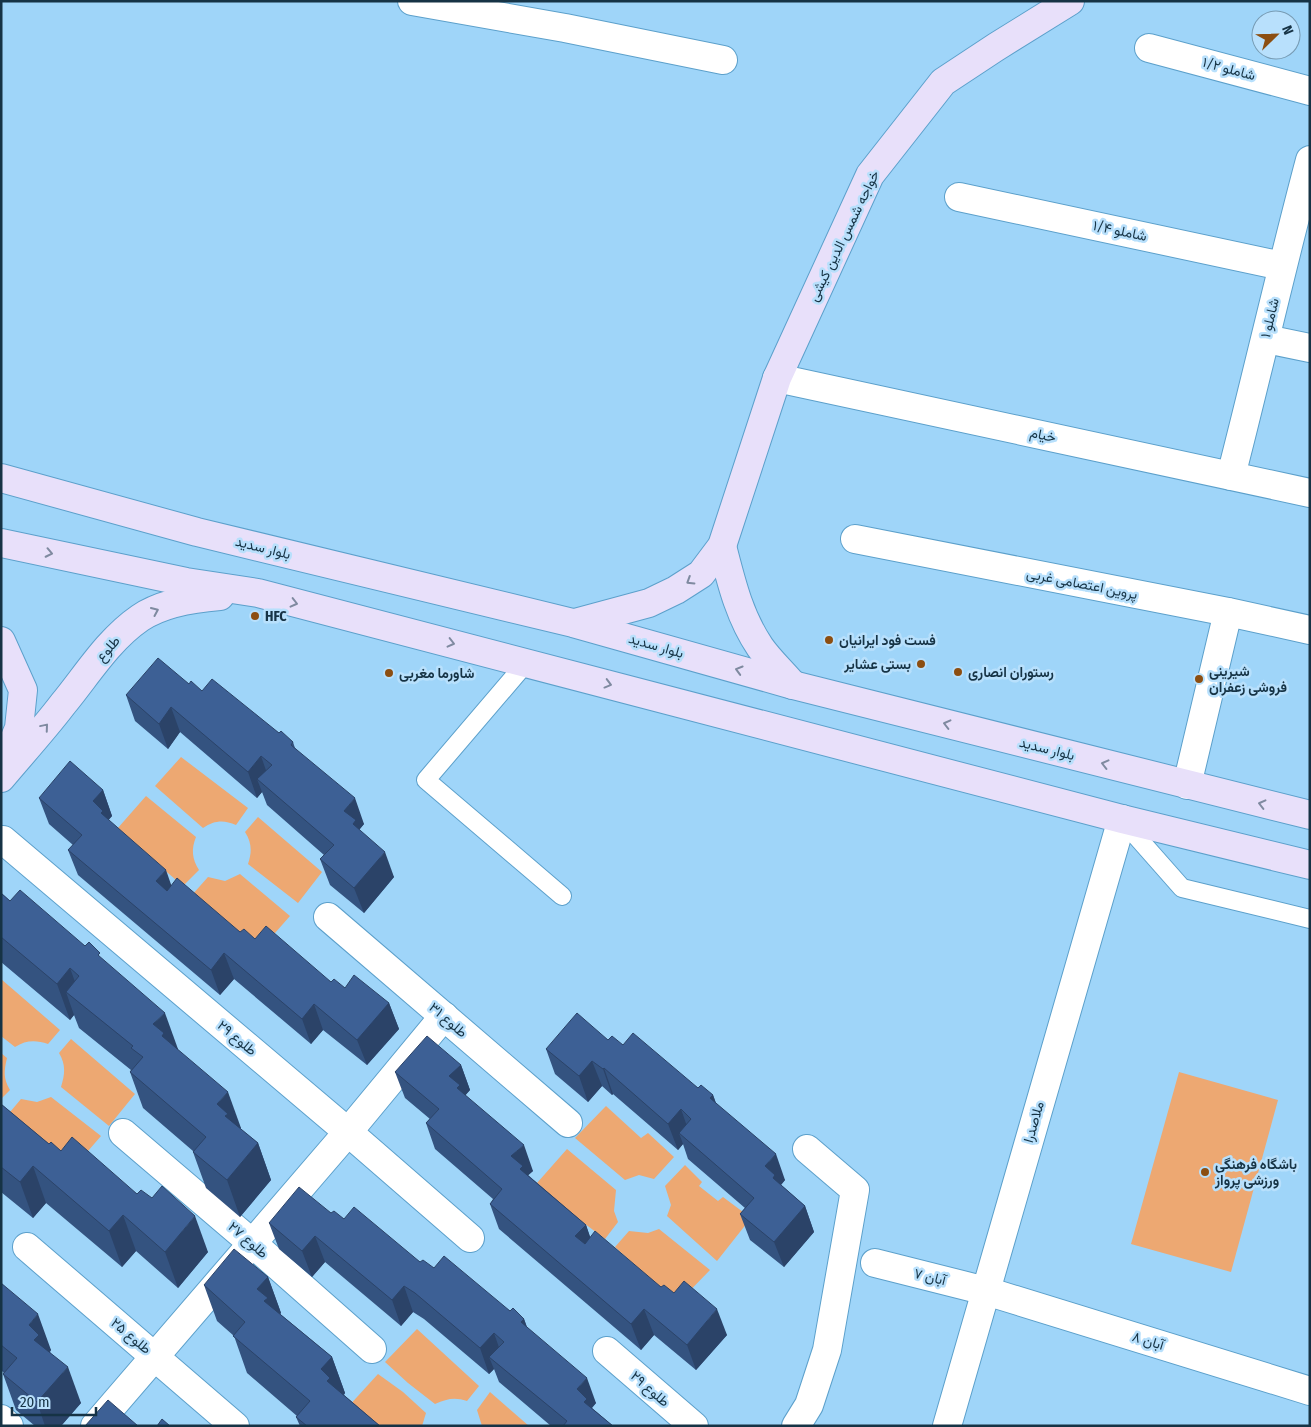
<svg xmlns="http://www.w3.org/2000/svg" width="1311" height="1427" font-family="'Fira Sans Condensed',Vazirmatn,sans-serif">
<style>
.green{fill:#eda872}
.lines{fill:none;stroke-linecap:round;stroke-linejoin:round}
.lane-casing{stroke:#5ca0cb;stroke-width:20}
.street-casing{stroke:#5ca0cb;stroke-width:30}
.secondary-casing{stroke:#5ca0cb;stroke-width:30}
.lane{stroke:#fff;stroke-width:18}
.street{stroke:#fff;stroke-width:28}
.secondary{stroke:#e8e0fa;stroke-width:28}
.wall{fill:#345380}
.shaded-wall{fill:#2b4368}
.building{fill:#3d6095;stroke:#2b4368}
.oneway{stroke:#7f8aa0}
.poi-dot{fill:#8c4e11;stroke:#b8e0fc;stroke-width:2}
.labels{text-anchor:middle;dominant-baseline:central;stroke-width:5;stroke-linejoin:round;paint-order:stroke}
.street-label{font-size:14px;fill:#163345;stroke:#b8e0fc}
.poi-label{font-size:14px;font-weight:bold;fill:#163345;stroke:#b8e0fc;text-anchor:start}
</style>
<rect width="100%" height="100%" fill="#9fd5f9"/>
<g class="green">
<path d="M181,757L248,808L236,825C224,820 215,820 203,828L155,786Z"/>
<path d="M146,796L196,837C191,849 192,859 199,870L183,886L117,829Z"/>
<path d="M258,817L322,872L298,903L248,864C252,852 252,843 245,832Z"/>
<polygon points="240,874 290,916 260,950 192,895 208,877 225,881"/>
<path d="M1,979L60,1030L48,1044C36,1040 26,1040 15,1047L1,1036Z"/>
<path d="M71,1039L135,1094L109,1126L61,1087C65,1074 66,1065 59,1053Z"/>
<path d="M1,1053L7,1058C4,1071 3,1078 10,1090L1,1099Z"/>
<polygon points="1179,1072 1278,1100 1231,1272 1131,1244"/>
<polygon points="51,1097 101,1136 69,1173 5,1118 21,1099 37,1102"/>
<polygon points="606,1106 641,1138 648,1133 674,1157 654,1179 639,1175 625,1180 575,1138"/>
<polygon points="567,1149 616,1190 614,1211 618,1222 605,1239 568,1211 537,1183"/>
<polygon points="685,1165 702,1182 699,1186 718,1201 723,1197 751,1218 717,1261 667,1216 671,1205 665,1186"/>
<polygon points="659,1229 710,1270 673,1308 640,1270 615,1247 629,1231 648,1233"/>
<path d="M417,1329L479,1386L467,1401C454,1397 447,1399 435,1404L408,1383L385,1362Z"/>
<polygon points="378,1374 403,1392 426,1413 422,1426 370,1426 347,1408"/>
<polygon points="490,1392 529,1426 482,1426 477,1410"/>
</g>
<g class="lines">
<defs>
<g id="lane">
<polyline points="526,663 426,780 562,896"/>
<polyline points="1122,820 1182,888 1310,919"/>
</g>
<g id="street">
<polyline points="412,1 565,28 723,60"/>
<polyline points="1149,48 1310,91"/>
<polyline points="959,197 1282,266"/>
<polyline points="1266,339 1310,348"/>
<polyline points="777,378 1310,493"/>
<path d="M1231,476C1258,371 1282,265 1310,160"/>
<polyline points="855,539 1228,612 1310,630"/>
<polyline points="1187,785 1228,612"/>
<polyline points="1,842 3,840 348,1132 470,1238"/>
<polyline points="328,917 568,1123"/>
<polyline points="123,1133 252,1243 372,1349"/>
<polyline points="27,1247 235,1426"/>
<polyline points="875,1263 986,1291 1310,1391"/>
<polyline points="607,1351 694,1426"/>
<polyline points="1,1419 9,1426"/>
<polyline points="95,1426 348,1132 444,1016"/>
<polyline points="796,1426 809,1405 827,1350 855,1190 807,1149"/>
<polyline points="947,1426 1122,819"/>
</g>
<g id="secondary">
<polyline points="1,478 197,532 573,623 793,685 1310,815"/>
<polyline points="1,543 186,582 258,593 1122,819 1310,865"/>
<path d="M722,546C731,581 739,616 760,647C769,660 782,672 793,685"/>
<polyline points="575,623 649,603 676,590 701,574 722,546 777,378 870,175 943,82 996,47 1070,1"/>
<polyline points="1,641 23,690 19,728 5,761"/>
<path d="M1,778C22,753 44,729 63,704C87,675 108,640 140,618C162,603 194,598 220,596"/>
</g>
</defs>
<use href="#lane" class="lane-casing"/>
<use href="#street" class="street-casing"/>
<use href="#secondary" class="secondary-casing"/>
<use href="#lane" class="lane"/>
<use href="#street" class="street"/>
<use href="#secondary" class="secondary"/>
</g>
<g class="wall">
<polygon points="189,684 202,691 279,733 293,742 295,748 364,824 359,830 394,877 364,913 330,885 320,859 324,855 267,805 262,792 257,798 180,732 168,749 135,721 126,695"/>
<polygon points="103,790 112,816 108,820 171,885 240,932 255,939 331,982 345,988 389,1003 399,1029 367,1065 323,1030 311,1044 234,979 220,995 78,875 68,850 73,845 49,824 39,798"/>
<polygon points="1,893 10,901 85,946 102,960 178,1049 178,1050 241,1128 240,1129 258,1143 271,1180 240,1217 206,1188 193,1152 193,1151 143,1108 130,1072 131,1070 79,1028 74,1015 70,1020 1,962"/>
<polygon points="608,1040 623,1045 698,1088 713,1095 716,1103 785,1180 781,1185 805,1206 814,1232 784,1267 750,1240 740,1214 745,1208 688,1159 683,1144 678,1150 613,1094 612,1095 602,1086 588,1102 555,1074 546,1049"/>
<polygon points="461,1065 470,1090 465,1095 533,1171 528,1175 586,1225 590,1237 727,1335 696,1370 654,1335 641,1350 499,1229 490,1204 493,1199 435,1149 426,1123 430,1119 405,1098 395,1072"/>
<polygon points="1,1104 49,1144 137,1194 208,1252 178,1288 136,1251 122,1267 46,1203 33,1218 1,1192"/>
<polygon points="331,1213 344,1219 420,1262 434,1268 524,1319 527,1327 596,1403 592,1408 613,1426 551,1426 499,1382 494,1369 489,1374 424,1319 413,1312 401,1326 325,1262 312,1277 279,1249 269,1223"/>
<polygon points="268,1277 281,1313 280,1314 332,1357 345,1393 344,1395 380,1426 300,1426 296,1417 297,1416 247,1373 234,1336 217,1321 204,1285"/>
<polygon points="1,1283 51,1350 50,1352 81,1403 61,1426 35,1426 16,1410 3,1374 4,1373 1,1370"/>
</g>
<g class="shaded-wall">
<polygon points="171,707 180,732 168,749 159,724"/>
<polygon points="261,756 270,782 257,779 262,792 257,798 248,772"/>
<polygon points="103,790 112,816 107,822 93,801"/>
<polygon points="355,798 364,824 359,830 365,846 344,811"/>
<polygon points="385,852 394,877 364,913 354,888"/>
<polygon points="166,870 175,896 166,907 156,881"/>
<polygon points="224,953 234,979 220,995 211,970"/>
<polygon points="70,968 83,1004 66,992 74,1015 70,1020 57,984"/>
<polygon points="389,1003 399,1029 367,1065 357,1040"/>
<polygon points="314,1004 323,1030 311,1044 302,1019"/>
<polygon points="165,1013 178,1049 172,1055 153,1024"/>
<polygon points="592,1061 602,1086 588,1102 579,1076"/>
<polygon points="461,1065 470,1090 464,1097 469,1111 449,1076"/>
<polygon points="604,1068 613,1094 612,1095 603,1069"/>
<polygon points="228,1092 241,1128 235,1134 217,1104"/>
<polygon points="713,1095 722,1121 710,1098"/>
<polygon points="681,1109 690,1135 679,1133 683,1144 678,1150 668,1124"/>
<polygon points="258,1143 271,1180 240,1217 227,1180"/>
<polygon points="524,1145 533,1171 524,1179 511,1156"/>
<polygon points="776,1154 785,1180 779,1187 765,1166"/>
<polygon points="33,1166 46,1203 33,1218 20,1182"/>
<polygon points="805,1206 814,1232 784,1267 774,1242"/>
<polygon points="123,1215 136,1251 122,1267 109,1231"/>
<polygon points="195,1216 208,1252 178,1288 165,1252"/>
<polygon points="586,1225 595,1251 584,1261 575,1236"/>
<polygon points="315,1236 325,1262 312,1277 302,1251"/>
<polygon points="268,1277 281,1313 276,1319 257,1289"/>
<polygon points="404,1286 413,1312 401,1326 392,1300"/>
<polygon points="644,1309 654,1335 641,1350 631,1324"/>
<polygon points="717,1309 727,1335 696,1370 687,1345"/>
<polygon points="38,1314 51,1350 47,1355 48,1377 29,1325"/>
<polygon points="524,1319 533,1345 521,1322"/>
<polygon points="494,1333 503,1359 489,1357 494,1369 489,1374 480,1348"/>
<polygon points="332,1357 345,1393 338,1401 321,1369"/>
<polygon points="68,1367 81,1403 61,1426 45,1426 37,1402"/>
<polygon points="587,1378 596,1403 588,1412 577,1389"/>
</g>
<g class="building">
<polygon points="158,658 189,684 191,681 202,691 212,679 279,733 281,731 293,742 291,745 355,798 344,811 356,820 353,824 385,852 354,888 320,859 334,845 257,779 272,765 261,756 248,772 171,707 159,724 126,695"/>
<polygon points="70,761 103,790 93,801 103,811 101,813 166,870 156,881 167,891 177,878 240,932 244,929 255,939 266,926 331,982 334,979 345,988 354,975 389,1003 357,1040 314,1004 302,1019 224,953 211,970 68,850 82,835 39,798"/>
<polygon points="20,890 85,946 89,942 100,953 98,955 165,1013 153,1024 164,1033 162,1036 228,1092 217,1104 228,1114 225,1116 258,1143 227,1180 193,1152 206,1137 130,1072 143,1057 131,1048 133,1046 66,992 79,976 70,968 57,984 1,937 1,893 10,901"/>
<polygon points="577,1013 608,1040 612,1036 623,1045 633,1033 698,1088 701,1085 713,1095 710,1098 776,1154 765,1166 775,1175 773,1178 805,1206 774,1242 740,1214 754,1198 679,1133 691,1119 681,1109 668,1124 604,1068 603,1069 592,1061 579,1076 546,1049"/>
<polygon points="427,1036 461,1065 449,1076 460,1085 457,1088 524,1145 511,1156 523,1166 520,1169 586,1225 575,1236 585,1244 595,1231 661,1287 664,1285 674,1293 684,1281 717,1309 687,1345 644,1309 631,1324 490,1204 502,1189 426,1123 439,1109 395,1072"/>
<polygon points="1,1104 49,1144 51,1142 61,1151 72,1137 137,1194 141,1190 152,1198 162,1186 195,1216 165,1252 123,1215 109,1231 33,1166 20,1182 1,1167"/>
<polygon points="299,1187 331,1213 334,1211 344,1219 354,1207 420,1262 423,1260 434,1268 444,1256 510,1311 513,1308 524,1319 521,1322 587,1378 577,1389 587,1399 584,1402 613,1426 563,1426 567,1421 489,1357 504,1342 494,1333 480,1348 415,1293 404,1286 392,1300 315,1236 302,1251 269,1223"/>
<polygon points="234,1249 268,1277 257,1289 268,1298 264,1301 332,1357 321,1369 330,1378 327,1381 380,1426 307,1426 296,1417 310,1401 233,1336 245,1322 204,1285"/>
<polygon points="1,1283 38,1314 29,1325 39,1335 34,1340 68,1367 37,1402 3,1374 17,1358 1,1345"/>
<polygon points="108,1400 138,1426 85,1426"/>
<polygon points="162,1419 170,1426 157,1426"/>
</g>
<defs><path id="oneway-chevron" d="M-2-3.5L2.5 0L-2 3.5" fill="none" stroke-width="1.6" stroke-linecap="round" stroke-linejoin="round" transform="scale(1.25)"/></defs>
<g class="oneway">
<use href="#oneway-chevron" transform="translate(49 553) rotate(12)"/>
<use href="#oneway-chevron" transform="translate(690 581) rotate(148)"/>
<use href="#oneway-chevron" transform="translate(294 603) rotate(14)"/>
<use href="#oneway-chevron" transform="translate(155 611) rotate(-24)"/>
<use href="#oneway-chevron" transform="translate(451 643) rotate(14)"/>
<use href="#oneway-chevron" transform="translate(739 670) rotate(-164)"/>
<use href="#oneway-chevron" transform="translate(608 684) rotate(15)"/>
<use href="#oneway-chevron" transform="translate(947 724) rotate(-166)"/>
<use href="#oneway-chevron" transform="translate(45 727) rotate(-50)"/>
<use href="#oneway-chevron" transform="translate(1105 764) rotate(-166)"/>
<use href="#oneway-chevron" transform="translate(1262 804) rotate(-166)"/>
</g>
<g class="poi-dot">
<circle cx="255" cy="616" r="5"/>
<circle cx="829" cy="640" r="5"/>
<circle cx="921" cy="664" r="5"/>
<circle cx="958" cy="672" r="5"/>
<circle cx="389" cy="673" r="5"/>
<circle cx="1199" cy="679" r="5"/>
<circle cx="1205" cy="1172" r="5"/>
</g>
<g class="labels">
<g class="street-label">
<text transform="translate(1229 69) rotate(15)">شاملو ۱/۲</text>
<text transform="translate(1120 231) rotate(12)">شاملو ۱/۴</text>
<text transform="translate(844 236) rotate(-64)">خواجه شمس الدين كيشی</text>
<text transform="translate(1270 318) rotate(-77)">شاملو ۱</text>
<text transform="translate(1043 435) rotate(12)">خیام</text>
<text transform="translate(263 548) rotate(14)">بلوار سدید</text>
<text transform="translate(1082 584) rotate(11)">پروین اعتصامی غربی</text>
<text transform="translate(656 646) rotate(16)">بلوار سدید</text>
<text transform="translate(108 649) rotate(-49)">طلوع</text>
<text transform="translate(1047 749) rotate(14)">بلوار سدید</text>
<text transform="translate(448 1020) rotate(41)">طلوع ۳۱</text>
<text transform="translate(237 1038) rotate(40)">طلوع ۲۹</text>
<text transform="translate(1034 1122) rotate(-74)">ملاصدرا</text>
<text transform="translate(248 1240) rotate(41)">طلوع ۲۷</text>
<text transform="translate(930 1277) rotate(14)">آبان ۷</text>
<text transform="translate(131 1336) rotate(40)">طلوع ۲۵</text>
<text transform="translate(1148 1341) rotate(17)">آبان ۸</text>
<text transform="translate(650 1389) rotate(41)">طلوع ۲۹</text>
</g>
<g class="poi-label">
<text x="265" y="616">HFC</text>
<text x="839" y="640">فست فود ایرانیان</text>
<text x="911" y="664" text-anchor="end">بستی عشایر</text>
<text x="1209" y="671">شیرینی<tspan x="1209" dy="16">فروشی زعفران</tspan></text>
<text x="968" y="672">رستوران انصاری</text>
<text x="399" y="673">شاورما مغربی</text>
<text x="1215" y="1164">باشگاه فرهنگی<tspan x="1215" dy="16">ورزشی پرواز</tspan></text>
</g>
</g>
<rect width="1311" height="1427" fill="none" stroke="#163345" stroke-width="5"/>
<g transform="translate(1276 35) rotate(67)"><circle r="24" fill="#b8e0fc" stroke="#779bb3"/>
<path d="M0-4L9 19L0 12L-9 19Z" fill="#8c4e11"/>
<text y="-8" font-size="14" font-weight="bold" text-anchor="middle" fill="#163345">N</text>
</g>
<path d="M12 1407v8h84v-8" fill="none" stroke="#163345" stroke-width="2.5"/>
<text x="20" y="1407" font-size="15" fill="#163345" stroke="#b8e0fc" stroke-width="4" paint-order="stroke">20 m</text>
</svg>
